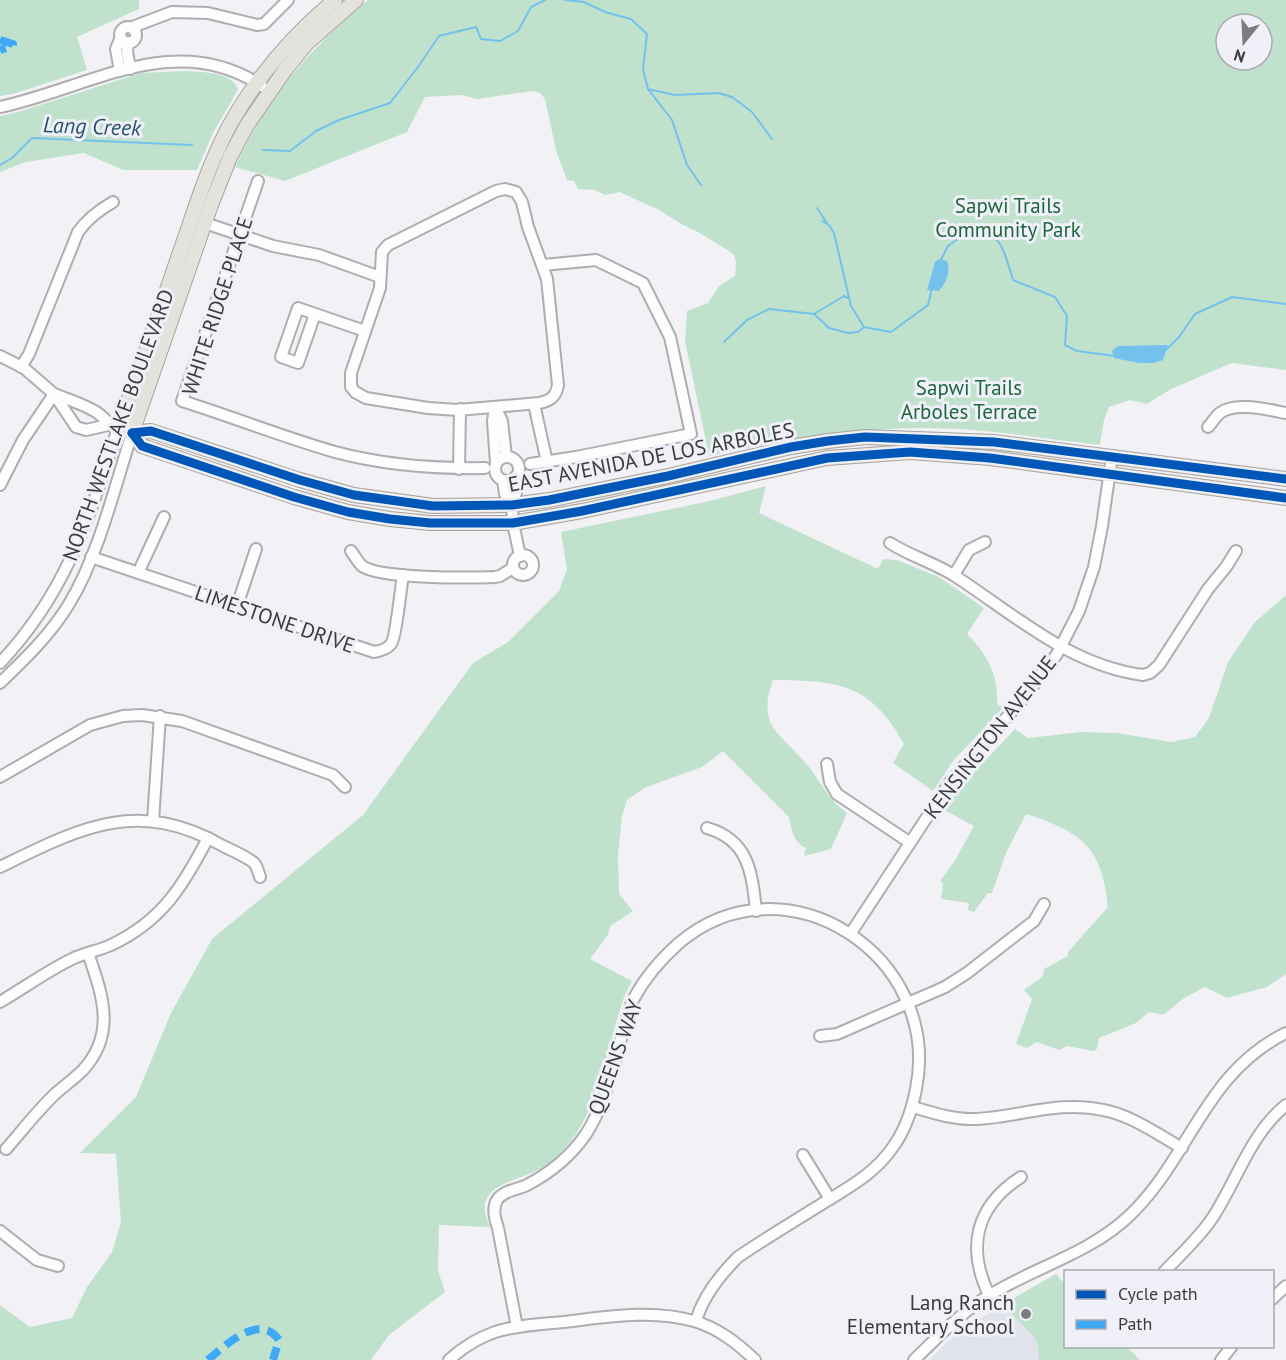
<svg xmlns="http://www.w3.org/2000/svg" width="1286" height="1360" font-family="'PT Sans',sans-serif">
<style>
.built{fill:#e1e3ec}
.green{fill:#c0e2cd;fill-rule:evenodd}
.water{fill:#73c1ec}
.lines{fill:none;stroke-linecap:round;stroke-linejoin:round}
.stream{stroke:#73c1ec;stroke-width:2}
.minor-casing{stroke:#aeaeb1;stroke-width:14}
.major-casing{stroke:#a8a49d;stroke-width:16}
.minor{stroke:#fdfdfe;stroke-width:10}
.major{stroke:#e4e2dd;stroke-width:14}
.quiet{stroke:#3fa9f5;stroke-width:8;stroke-dasharray:15 8;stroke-linecap:butt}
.cycleway-casing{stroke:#f0f1f8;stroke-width:13}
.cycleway{stroke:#0057b8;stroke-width:9}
.poi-dot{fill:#7c7c7f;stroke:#f0f1f8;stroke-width:2}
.labels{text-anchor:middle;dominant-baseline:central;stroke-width:6;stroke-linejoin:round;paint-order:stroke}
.park-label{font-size:21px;fill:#1e663f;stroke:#f0f1f8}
.street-label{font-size:21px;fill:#3c3c3f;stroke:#f0f1f8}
.poi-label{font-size:21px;fill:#3c3c3f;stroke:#f0f1f8;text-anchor:end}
.water-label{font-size:22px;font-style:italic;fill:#27536c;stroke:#f0f1f8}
</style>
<rect width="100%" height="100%" fill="#f2f2f6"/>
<polygon class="built" points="1056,1274 1065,1284 1066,1346 1127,1347 1140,1360 929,1360 954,1336 971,1324"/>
<g class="green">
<polygon points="0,0 139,0 139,9 77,37 87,70 13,94 0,96"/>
<path d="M368,0H1286V370L1232,363L1171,389L1147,404L1130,400L1109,407L1104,420L1100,445C1043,439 985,428 927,428C853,428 781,440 709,456L685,341L687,311L708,303L719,286L735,276L736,262L734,255L729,251L698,232L683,225L659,210L620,192L605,195L595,190L578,189L574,181L567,180L556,150L545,99L540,93L533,91L477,99L461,95L425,97L407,132L285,181L235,167C266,98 311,47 368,0ZM1226,24H1262V60H1226Z"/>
<path d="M184,71C201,72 233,71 238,90L213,133L197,170H123L84,153L26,162L0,172V116L18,112L141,73Z"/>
<path d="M766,486L759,513L878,569L883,559L897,560L939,577L984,608L967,634C987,654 999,676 997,704L1003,708L953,761L933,791L893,763L904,744C870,683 839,681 773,680C768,694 765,706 770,721C774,734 803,757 812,771C823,787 831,801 847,813L831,849L804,856L806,848C794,843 791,829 789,817L723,751L702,767L644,788L627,800L622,816L618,855L619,894L633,911L610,926L608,935L590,959L632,981L624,997C608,1044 599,1111 566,1147C559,1155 550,1163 541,1168C517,1183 469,1183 490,1227L439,1225L438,1271L445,1292L389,1335L371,1360H0V1305L30,1327L72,1318L87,1287L112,1252L121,1222L116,1154L80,1153L136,1097L171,1013L212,939L363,815L473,663L508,642L559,591L567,569L561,532L710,501Z"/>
<path d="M1286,595V974L1267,987L1227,998L1205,987L1184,998L1163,1015L1149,1012L1136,1023L1099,1038L1097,1049L1093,1051L1067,1046L1059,1050L1037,1042L1027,1048L1016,1044L1032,999L1024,990L1043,976L1044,969L1068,956V952L1108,907C1102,847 1082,832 1026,814L1006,853L992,893H988L974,912L968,910L969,903L941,899L943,883L940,881L954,862L974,826L944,810L960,787L1015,729L1028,738L1082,732L1117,733L1171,742L1195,737L1209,718L1228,662L1255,622Z"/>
<polygon points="1056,1274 1065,1284 1066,1346 1127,1347 1140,1360 1039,1360 1038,1345 1034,1337 1003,1304"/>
</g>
<g class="water">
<path d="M939,259L947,261C951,272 946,283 939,291L927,290L935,262Z"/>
<polygon points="1168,345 1163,360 1154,363 1139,363 1114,358 1112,351 1118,346"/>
</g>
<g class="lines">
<g class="stream">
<polyline points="565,0 584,2 605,12 631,19 647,34 643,69 648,89 672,120 687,165 701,185"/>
<polyline points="648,89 675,95 719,93 732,97 752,112 772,139"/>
<polyline points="263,150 290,151 316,131 339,120 390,103 418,67 439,36 476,27 481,39 500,41 518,31 531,7 545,0"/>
<polyline points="0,165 12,158 32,138 192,145"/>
<polyline points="817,208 827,223"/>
<polyline points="822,221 829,225 834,233 851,306 864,327 891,332 928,305 932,288"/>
<path d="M941,260L948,246L975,227C1003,234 1005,255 1013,280L1055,297L1067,316L1065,345L1077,351L1115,356"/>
<polyline points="814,314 844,296 848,298"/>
<polyline points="724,342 747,320 769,309 814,314 829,328 848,333 858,332 863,328"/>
<polyline points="1166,350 1179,337 1195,314 1232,297 1286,304"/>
</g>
<defs>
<g id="minor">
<circle cx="128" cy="35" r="8"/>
<polyline points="133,29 135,26 172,12 208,13 257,25 264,24 288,0"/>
<polyline points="128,42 127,51 130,69"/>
<polyline points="120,71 116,49 121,37"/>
<path d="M0,107C90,88 175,28 262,86"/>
<path d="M258,181L182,401C233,417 283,437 335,452C384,465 434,469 485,468"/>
<path d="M505,189L516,192L522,202L528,227L547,279L558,385C556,396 551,401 539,403L458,410L428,408L366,398L355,392L351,387V373L380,288L382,252L388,245L496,191Z"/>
<polyline points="205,223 273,246 319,255 380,277"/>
<polyline points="315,314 298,363 281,357 298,308 365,331"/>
<polyline points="0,356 24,368 54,394 76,427 86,430 108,425"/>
<path d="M21,367L29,354L78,232C88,218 99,210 113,202"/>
<polyline points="534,404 547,462"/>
<polyline points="495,407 493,421 496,463"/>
<polyline points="495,407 502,421 506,457"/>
<path d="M1208,427C1212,423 1215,417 1220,413C1235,401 1269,410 1286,413"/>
<circle cx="507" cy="469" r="12"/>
<polyline points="530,464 576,457 691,434 670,337 643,283 596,260 543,265"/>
<polyline points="459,469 460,409"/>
<polyline points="515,477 516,493 512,505 513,523 520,556"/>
<polyline points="503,480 505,494 512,505"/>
<polyline points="0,485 23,440 54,394"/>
<path d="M890,543C910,556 935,563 955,576C1015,615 1069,665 1143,675L1150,673L1159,665L1208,589L1226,567L1236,551"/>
<path d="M351,551C354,555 358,562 362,566C380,579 470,578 495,577L500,576L513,568"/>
<circle cx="523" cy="565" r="10"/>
<path d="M91,557L374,652C381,651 387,649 391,644C396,638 401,586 403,575"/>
<polyline points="138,573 164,517"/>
<polyline points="954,575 969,550 985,542"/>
<polyline points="237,606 256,549"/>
<path d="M0,663C67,592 89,518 118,428C107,424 108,421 99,414C89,406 67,399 54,394"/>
<path d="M0,683C25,659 51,634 69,604C98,557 115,486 132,433"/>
<polyline points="827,764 830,782 837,794 909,842"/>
<polyline points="0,777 90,725 123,716 142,715 182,721 333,775 345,787"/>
<polyline points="153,821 160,716"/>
<path d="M707,828C749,840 752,873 756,911"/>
<path d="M0,867C80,828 137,797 223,846C231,850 250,858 255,864C257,867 259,874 260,877"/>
<polyline points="851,933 950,782 1023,699 1057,654 1079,611 1094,567 1102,526 1112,456"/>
<path d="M0,1002C24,988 47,971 72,959C84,953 98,951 111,945C162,921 183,886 208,838"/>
<polyline points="820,1036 837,1034 945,987 967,973 1034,921 1044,904"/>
<path d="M913,1107C933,1113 954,1120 976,1119C1020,1117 1058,1100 1103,1110C1131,1115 1157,1134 1182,1148"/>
<path d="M6,1149C22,1131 37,1111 55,1094C64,1086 74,1079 83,1070C117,1033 102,994 88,953"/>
<polyline points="803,1155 830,1199"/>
<polyline points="0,1231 37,1260 58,1266"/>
<path d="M1164,1272C1181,1254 1200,1237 1213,1217C1237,1180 1251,1133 1286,1105"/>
<path d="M989,1295C966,1247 976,1206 1021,1177"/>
<polyline points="1272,1299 1286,1286"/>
<path d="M517,1327L498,1228C495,1219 492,1209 497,1200C504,1190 517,1190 527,1185C550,1173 571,1156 586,1134C606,1103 614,1063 624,1028C627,1019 629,1009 633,1000C644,979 661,959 679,943C785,853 943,956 916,1089C912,1110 906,1129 893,1147C875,1173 851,1186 825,1202C796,1220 766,1238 738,1257C720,1275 703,1296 696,1321"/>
<path d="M449,1360C462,1348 478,1338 495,1332C517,1325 541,1324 563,1322C607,1317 651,1309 694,1321C718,1328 737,1343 755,1360"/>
<path d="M914,1360C938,1337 961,1312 990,1295C1035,1267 1088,1254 1128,1217C1190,1159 1204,1073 1286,1033"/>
<polyline points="1221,1360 1232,1346"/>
</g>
<g id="major">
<path d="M335,0C294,34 259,74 232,121C209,162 196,207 180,252C160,311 140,370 118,428L132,433L151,431L300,480L354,495L433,506L512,505L549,500L668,476L791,447L828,441L865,437L994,442L1286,479"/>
<polyline points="132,433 142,446 294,497 348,512 390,519 430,523 513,523 582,511 827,458 910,452 990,458 1286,498"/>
<polyline points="132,433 211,205 230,157 247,125 285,70 307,43 356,0"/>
</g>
</defs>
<use href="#minor" class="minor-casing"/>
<use href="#major" class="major-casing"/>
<use href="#minor" class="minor"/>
<use href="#major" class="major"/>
<g class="quiet">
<polyline points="0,40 13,44 13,46 0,50"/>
<path d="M208,1360C224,1346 260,1312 279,1340L273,1360"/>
</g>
<defs>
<g id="cycleway">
<polyline points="132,433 142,446 294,497 348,512 390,519 430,523 513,523 582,511 827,458 910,452 990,458 1286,498"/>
<polyline points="132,433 151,431 300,480 354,495 433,506 512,505 549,500 668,476 791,447 828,441 865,437 994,442 1286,479"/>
</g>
</defs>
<use href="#cycleway" class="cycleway-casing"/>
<use href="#cycleway" class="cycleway"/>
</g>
<circle class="poi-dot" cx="1026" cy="1314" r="6"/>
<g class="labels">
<g class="park-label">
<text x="1008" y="205">Sapwi Trails<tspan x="1008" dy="24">Community Park</tspan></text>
<text x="969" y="387">Sapwi Trails<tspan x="969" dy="24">Arboles Terrace</tspan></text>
</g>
<g class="street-label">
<text transform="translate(217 306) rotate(-72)">WHITE RIDGE PLACE</text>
<text transform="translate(118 425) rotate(-70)">NORTH WESTLAKE BOULEVARD</text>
<text transform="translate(651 457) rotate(-11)">EAST AVENIDA DE LOS ARBOLES</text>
<text transform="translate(275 619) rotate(19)">LIMESTONE DRIVE</text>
<text transform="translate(990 737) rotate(-52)">KENSINGTON AVENUE</text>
<text transform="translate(615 1057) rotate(-70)">QUEENS WAY</text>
</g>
<g class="poi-label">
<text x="1014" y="1302">Lang Ranch<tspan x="1014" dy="24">Elementary School</tspan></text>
</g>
<g class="water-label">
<text transform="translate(92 126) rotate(2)">Lang Creek</text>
</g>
</g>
<rect x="1064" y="1270" width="210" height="78" fill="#f0f1f8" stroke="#a8a9ae" stroke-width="1.5"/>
<rect x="1076" y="1290" width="30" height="9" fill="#0057b8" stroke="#a8a9ae" stroke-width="1.5"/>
<text x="1118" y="1300" font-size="18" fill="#3c3c3f">Cycle path</text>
<rect x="1076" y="1320" width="30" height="9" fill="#3fa9f5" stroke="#a8a9ae" stroke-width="1.5"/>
<text x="1118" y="1330" font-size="18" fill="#3c3c3f">Path</text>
<g transform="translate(1244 42) rotate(198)"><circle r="28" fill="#f0f1f8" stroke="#a8a9ae" stroke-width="1.5"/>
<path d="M0-4.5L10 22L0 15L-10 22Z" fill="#7c7c7f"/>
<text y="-9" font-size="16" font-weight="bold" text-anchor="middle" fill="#3c3c3f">N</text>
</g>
</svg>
